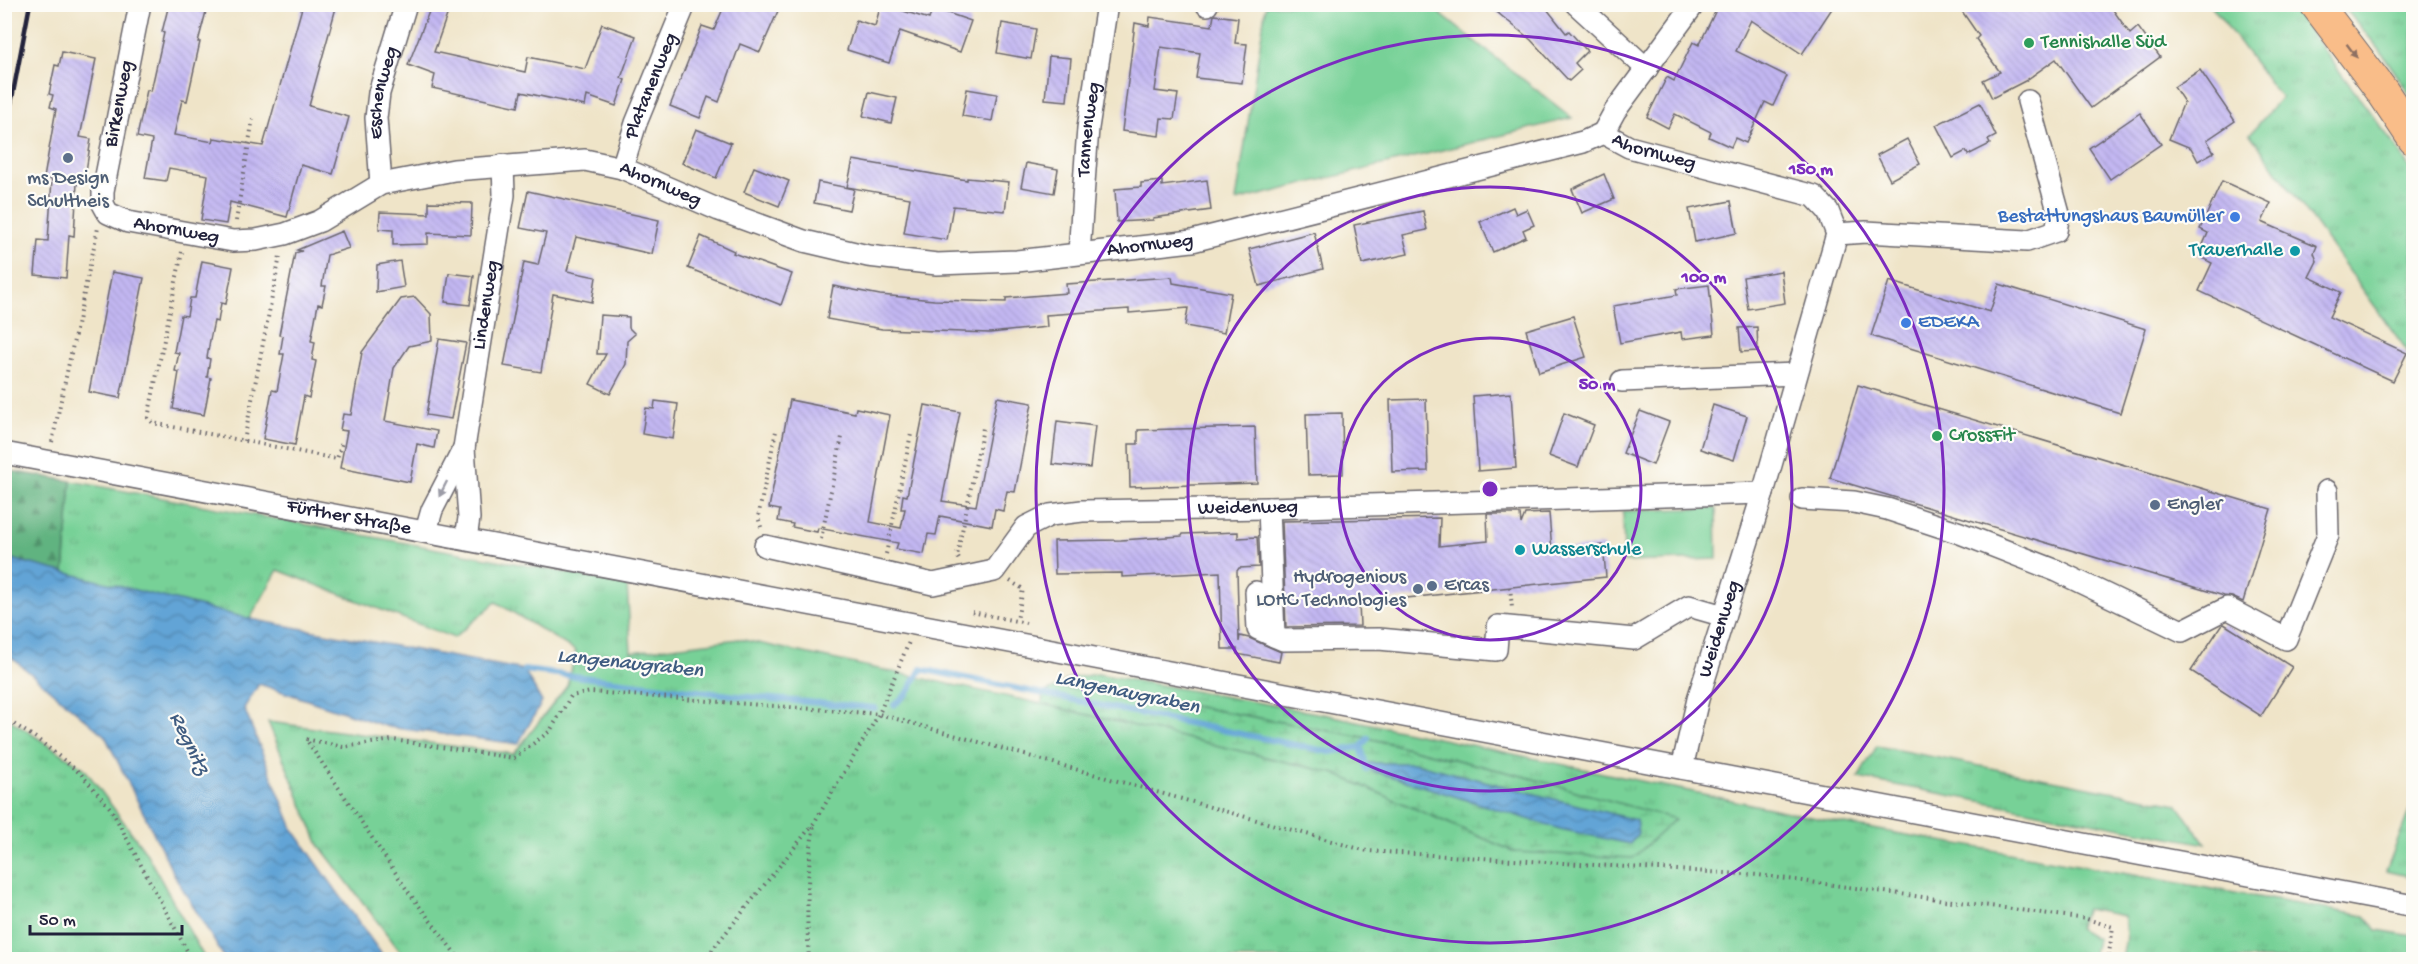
<svg xmlns="http://www.w3.org/2000/svg" width="2418" height="964" font-family="'Gochi Hand',sans-serif">
<style>
.grass{fill:url(#grass-tufts);stroke:#4c7a69;stroke-width:1.5}
.forest{fill:url(#forest-firs);stroke:#426a5e;stroke-width:1.5}
.wetland{fill:url(#wetland-marsh);stroke:#4c7a69;stroke-width:1.5}
.park{fill:#77d197;stroke:#4c7a69;stroke-width:1.5}
.water{fill:url(#water-waves);stroke:#426388;stroke-width:1.5}
.lines{fill:none;stroke-linecap:round;stroke-linejoin:round}
.stream{stroke:#62a4d6;stroke-width:6}
.building{fill:url(#building-back-hatch)}
.minor-casing{stroke:#6a666c;stroke-width:24}
.highway-casing{stroke:#6a666c;stroke-width:34}
.path{stroke:#6a666c;stroke-width:4;stroke-dasharray:1.5 4.5;stroke-linecap:butt}
.minor{stroke:#fff;stroke-width:21}
.highway{stroke:#f9bd89;stroke-width:32}
.rail{stroke:#22223b;stroke-width:4.5}
.oneway{fill:#8e7062}
.oneway2{fill:#9c9ca7}
.ring{fill:none;stroke:#7b2cbf;stroke-width:3}
.leisure-dot{fill:#2e9e5b;stroke:#fdfcf7;stroke-width:2}
.service-dot{fill:#5c6f8a;stroke:#fdfcf7;stroke-width:2}
.shop-dot{fill:#3f7fe0;stroke:#fdfcf7;stroke-width:2}
.culture-dot{fill:#0f9aa8;stroke:#fdfcf7;stroke-width:2}
.labels{text-anchor:middle;dominant-baseline:central;stroke-width:4.5;stroke-linejoin:round;paint-order:stroke}
.leisure-label{font-size:20px;fill:#27864d;stroke:#fdfcf7;text-anchor:start}
.street-label{font-size:20px;fill:#22223b;stroke:#fdfcf7}
.service-label{font-size:20px;fill:#4e5e75;stroke:#fdfcf7;text-anchor:start}
.shop-label{font-size:20px;fill:#366cbe;stroke:#fdfcf7;text-anchor:end}
.culture-label{font-size:20px;fill:#0d838f;stroke:#fdfcf7;text-anchor:end}
.water-label{font-size:21px;font-style:italic;fill:#3f5c81;stroke:#fdfcf7}
.centre{fill:#7b2cbf;stroke:#fdfcf7;stroke-width:3}
.ring-label{font-size:18px;text-anchor:middle;font-weight:bold;fill:#7b2cbf;stroke:#fdfcf7;stroke-width:4.5;stroke-linejoin:round;paint-order:stroke}
</style>
<defs>
<pattern id="grass-tufts" width="24" height="20" patternUnits="userSpaceOnUse" patternTransform="scale(1.5)"><rect width="24" height="20" fill="#77d197"/><path d="M3 7l-1-3M5 7V3M7 7l1-3M15 17l-1-3M17 17v-4M19 17l1-3" fill="none" stroke="#67b383"/></pattern>
<pattern id="forest-firs" width="22" height="20" patternUnits="userSpaceOnUse" patternTransform="scale(1.5)"><rect width="22" height="20" fill="#61b380"/><path d="M5 1l3.5 6h-7zM16 11l3.5 6h-7z" fill="#50916a"/></pattern>
<pattern id="wetland-marsh" width="20" height="14" patternUnits="userSpaceOnUse" patternTransform="scale(1.5)"><rect width="20" height="14" fill="#77d197"/><path d="M1 5h8M5 5V1M11 12h8M15 12V8" fill="none" stroke="#67b383"/></pattern>
<pattern id="water-waves" width="16" height="10" patternUnits="userSpaceOnUse" patternTransform="scale(1.5)"><rect width="16" height="10" fill="#62a4d6"/><path d="M0 5q4-4 8 0t8 0" fill="none" stroke="#5085af"/></pattern>
<pattern id="building-back-hatch" width="6" height="6" patternUnits="userSpaceOnUse" patternTransform="scale(1.5)"><rect width="6" height="6" fill="#c3b7f2"/><path d="M-1 5l2 2M0 0l6 6M5-1l2 2" fill="none" stroke="#a79dd0"/></pattern>
</defs>
<rect width="100%" height="100%" fill="#fdfcf7"/>
<filter id="ink" filterUnits="userSpaceOnUse"><feTurbulence type="fractalNoise" baseFrequency=".0167" numOctaves="2"/><feDisplacementMap in="SourceGraphic" scale="12" xChannelSelector="R" yChannelSelector="G"/><feConvolveMatrix kernelMatrix="1 2 1 2 8 2 1 2 1" color-interpolation-filters="sRGB"/></filter>
<filter id="wash" filterUnits="userSpaceOnUse"><feTurbulence type="fractalNoise" baseFrequency=".008" numOctaves="4" result="noise"/><feDisplacementMap in="SourceGraphic" scale="24" xChannelSelector="R" yChannelSelector="G"/><feGaussianBlur stdDeviation="1.35" result="paint"/><feColorMatrix in="noise" values="0 0 0 0 0 0 0 0 0 0 0 0 0 0 0 0 0 1.4 0 .05"/><feComposite in="paint" operator="in"/></filter>
<g filter="url(#wash)">
<rect width="100%" height="100%" fill="#efe4c8"/>
<g class="grass">
<polygon points="2211,5 2290,5 2396,147 2413,174 2413,359 2250,134 2281,98"/>
<polygon points="2342,5 2413,5 2413,99 2380,50"/>
<path d="M71,481L627,584L631,652L739,639L1042,704L1333,773L1515,852L1675,820L1530,778L1368,738L1088,687L1055,688L1070,678L1098,674L1328,715L1845,824L2365,916L2377,930L2413,936V959H2122C2125,944 2128,931 2124,916L2086,909L2078,928L2097,939L2093,959H406L319,845L268,722L514,754L567,686L576,651L496,602L454,638L278,570L250,619L64,573Z"/>
<polygon points="4,716 84,768 145,851 205,959 5,959"/>
<polygon points="1877,746 2177,804 2206,844 1858,778"/>
<polygon points="2413,801 2413,877 2386,871"/>
</g>
<polygon class="forest" points="4,470 71,481 64,573 5,557"/>
<polygon class="wetland" points="1088,687 1368,738 1530,778 1675,819 1633,858 1515,852 1333,773 1042,704 1043,693 1055,688"/>
<g class="park">
<polygon points="1266,5 1429,5 1572,118 1236,201"/>
<polygon points="1716,508 1717,559 1624,562 1623,511"/>
</g>
<g class="water">
<polygon points="4,557 250,619 524,670 542,702 518,744 388,727 259,684 244,708 294,831 385,959 225,959 176,878 105,736 5,652"/>
<polygon points="1369,763 1414,763 1636,820 1638,833 1630,844 1560,829 1367,769"/>
</g>
<g class="lines">
<g class="stream">
<polyline points="524,670 739,696 875,708"/>
<polyline points="894,705 907,694 921,669 1330,752 1361,747 1368,738"/>
<polyline points="1361,747 1367,769"/>
</g>
</g>
<g id="blocks">
<g class="building">
<polygon points="169,4 208,4 198,42 200,42 187,101 182,100 174,135 213,142 214,138 263,146 303,4 337,4 309,106 349,117 333,174 301,165 287,217 230,202 226,224 201,220 208,175 169,168 166,181 145,178 152,140 137,137 147,90 151,91 164,33 162,32"/>
<polygon points="432,4 451,4 434,52 525,72 528,57 585,69 602,24 636,36 621,78 625,80 616,106 587,96 585,106 521,92 518,107 432,88 435,75 408,65"/>
<polygon points="725,4 781,4 760,52 740,44 719,102 708,97 700,118 670,106 702,26 714,30"/>
<polygon points="881,4 929,19 933,8 971,21 960,52 900,31 889,63 847,50 856,20 875,26"/>
<polygon points="1487,4 1543,4 1566,33 1569,31 1587,51 1575,63 1581,70 1569,81 1531,40"/>
<polygon points="1719,4 1835,4 1802,54 1751,20 1736,51 1787,76 1773,106 1765,102 1746,143 1735,138 1731,147 1709,137 1711,132 1675,114 1668,128 1647,117 1667,77 1674,81 1693,42 1699,45"/>
<polygon points="1957,4 2109,4 2130,34 2138,27 2160,57 2091,108 2056,59 2025,81 1992,98 1983,80 2000,72 1976,39 1979,36"/>
<polygon points="1214,15 1238,18 1235,43 1247,44 1242,83 1196,78 1200,53 1161,47 1155,91 1178,94 1174,119 1161,118 1159,136 1122,131 1135,23 1149,26 1150,17 1212,26"/>
<polygon points="1002,23 1036,29 1031,59 997,53"/>
<polygon points="62,52 96,59 80,137 91,139 84,184 77,183 74,236 69,235 66,278 35,275 38,240 48,241 52,179 44,178 56,109 50,107 53,95 49,94 55,65 59,66"/>
<polygon points="1049,56 1071,58 1067,101 1045,99"/>
<polygon points="2200,70 2235,121 2207,140 2214,152 2198,161 2191,148 2169,139 2184,102 2174,87"/>
<polygon points="967,89 997,94 992,121 962,116"/>
<polygon points="869,92 897,98 891,123 863,116"/>
<polygon points="1980,103 1996,136 1988,140 1990,144 1968,155 1966,151 1953,158 1936,125"/>
<polygon points="2140,113 2161,144 2110,179 2089,148"/>
<polygon points="696,129 731,143 716,178 682,163"/>
<polygon points="1907,139 1920,164 1890,180 1877,155"/>
<polygon points="853,160 967,180 967,178 1009,182 1005,211 953,206 947,240 904,233 910,198 847,187"/>
<polygon points="1026,163 1058,169 1054,193 1021,187"/>
<polygon points="754,167 789,181 779,206 744,192"/>
<polygon points="1604,174 1614,199 1582,213 1572,189"/>
<polygon points="1207,180 1211,210 1153,218 1153,220 1117,222 1115,189 1141,187 1141,183 1162,181 1162,186"/>
<polygon points="2222,181 2271,203 2262,222 2317,246 2314,253 2317,261 2309,277 2341,292 2329,317 2407,353 2393,381 2199,291 2212,263 2198,256 2208,233 2200,229"/>
<polygon points="818,182 854,189 849,210 814,203"/>
<polygon points="528,191 659,220 652,254 576,237 567,271 596,277 592,302 553,294 541,372 504,366 524,262 538,265 546,233 520,228"/>
<polygon points="1731,201 1737,233 1695,242 1689,209"/>
<polygon points="429,202 472,203 471,235 428,233 428,244 393,245 393,230 379,229 380,212 429,214"/>
<polygon points="1513,207 1516,214 1527,209 1534,225 1523,230 1526,237 1493,252 1480,222"/>
<polygon points="1423,211 1427,230 1403,235 1408,254 1362,264 1354,225"/>
<polygon points="342,231 349,248 327,255 322,286 326,286 322,305 318,304 311,341 315,342 312,360 316,361 309,398 304,396 295,445 263,439 272,390 277,391 284,354 280,354 283,336 279,335 295,253 302,251 297,250"/>
<polygon points="1314,232 1323,269 1259,286 1249,249"/>
<polygon points="701,236 734,251 733,253 792,274 781,305 688,268"/>
<polygon points="202,261 233,267 226,304 221,303 218,322 214,321 210,340 207,358 210,359 207,377 211,378 204,415 173,409 179,372 175,371 179,353 174,352 181,315 187,316 190,298 195,298"/>
<polygon points="400,261 404,287 376,292 377,265"/>
<polygon points="1781,271 1785,303 1748,309 1743,277"/>
<polygon points="112,272 144,278 120,398 89,392"/>
<polygon points="449,273 474,276 470,305 445,302"/>
<polygon points="1172,277 1173,283 1231,293 1224,333 1185,326 1188,308 1129,313 1129,309 1046,315 1047,327 990,333 882,329 827,319 833,286 880,295 934,300 1006,302 1006,298 1067,293 1066,284"/>
<polygon points="1889,281 1990,312 1999,284 2146,329 2120,413 1871,336"/>
<polygon points="1709,285 1714,335 1682,339 1681,332 1620,343 1613,306 1677,295 1676,289"/>
<polygon points="415,297 431,314 432,341 409,346 394,368 385,421 437,431 434,448 417,444 410,482 340,468 347,431 340,430 343,414 351,415 362,352 401,299"/>
<polygon points="600,315 629,317 629,328 635,334 627,341 626,364 610,394 590,384 606,354 597,354"/>
<polygon points="1573,316 1586,357 1539,372 1526,330"/>
<polygon points="1757,327 1758,351 1741,352 1739,328"/>
<polygon points="439,339 466,343 451,419 426,415"/>
<polygon points="1858,385 2271,509 2243,602 2232,597 2224,596 1830,478"/>
<polygon points="1511,393 1516,468 1478,471 1473,396"/>
<polygon points="997,397 1032,403 1015,492 1007,491 1003,511 995,509 992,526 940,516 936,535 928,534 924,554 896,549 898,543 818,528 817,532 792,527 793,524 778,521 780,510 769,508 790,400 855,413 856,408 890,415 870,522 901,528 905,509 901,509 903,495 907,496 925,405 960,412 942,501 976,506"/>
<polygon points="1426,399 1428,471 1392,472 1390,400"/>
<polygon points="655,401 678,404 673,439 642,434 646,408 654,409"/>
<polygon points="1713,405 1747,416 1734,460 1700,449"/>
<polygon points="1640,411 1669,422 1653,465 1623,453"/>
<polygon points="1342,413 1343,474 1308,475 1306,414"/>
<polygon points="1564,413 1594,425 1578,467 1549,456"/>
<polygon points="1057,421 1095,426 1090,468 1052,464"/>
<polygon points="1255,427 1257,483 1130,487 1129,444 1138,444 1138,430"/>
<polygon points="1549,513 1552,551 1603,545 1606,577 1359,603 1360,626 1286,627 1282,521 1440,518 1439,546 1488,541 1487,514 1520,514 1521,524 1525,514"/>
<polygon points="1238,532 1238,538 1257,537 1259,567 1239,568 1237,571 1239,642 1240,636 1249,638 1281,652 1279,662 1237,654 1237,649 1222,649 1220,572 1122,577 1122,573 1055,574 1054,541 1121,540 1182,536 1183,534"/>
<polygon points="2224,624 2292,667 2261,716 2191,671 2221,626"/>
</g>
</g>
</g>
<g filter="url(#ink)">
<use href="#blocks" fill-opacity="0" stroke="#6a666c" stroke-width="1.5"/>
<g class="lines">
<defs>
<g id="minor">
<path id="s1" d="M140,4L103,191V204L108,213L128,222L233,241L256,240L285,234L320,221L381,184L454,170L585,160L622,168L719,210L804,241L868,256L937,264L1017,261L1192,241L1583,142L1603,133L1629,147L1814,196L1828,211L1837,234"/>
<polyline points="1207,4 1207,5"/>
<polyline points="1576,4 1647,69"/>
<polyline points="1603,133 1615,111 1694,4"/>
<path id="s2" d="M622,168L636,123L685,4"/>
<path id="s3" d="M381,184L376,118L379,93L406,4"/>
<polyline points="1837,234 1866,232 2027,241 2056,231 2059,214 2028,101"/>
<path id="s4" d="M1079,253L1088,128L1107,4"/>
<polyline points="1622,381 1795,374"/>
<path id="s5" d="M4,453L2414,906"/>
<polyline points="1802,499 1854,502 1887,509 1960,533 2057,571 2182,631 2227,608 2286,639 2328,535 2327,491"/>
<polyline points="1269,508 1274,636"/>
<polyline points="426,531 432,510 464,448"/>
<path id="s6" d="M466,539L469,518L464,448L504,195L503,165"/>
<path id="s7" d="M765,546L933,584L994,571L1026,527L1050,515L1082,511L1269,508L1763,493"/>
<polyline points="1256,592 1258,629 1283,640 1379,639 1496,650 1498,626 1634,639 1689,606 1724,616"/>
<path id="s8" d="M1682,768L1698,699L1763,493L1837,234"/>
</g>
<polyline id="highway" points="2316,4 2382,91 2414,139"/>
</defs>
<use href="#minor" class="minor-casing"/>
<use href="#highway" class="highway-casing"/>
<g class="path">
<polyline points="236,221 253,118"/>
<polyline points="182,252 148,418 153,423 337,459 342,442"/>
<polyline points="244,441 280,256"/>
<polyline points="52,442 98,228"/>
<polyline points="761,527 758,517 776,431"/>
<polyline points="821,539 842,437"/>
<polyline points="886,554 911,434"/>
<polyline points="959,559 957,556 983,428"/>
<polyline points="1010,581 1023,589 1017,620"/>
<polyline points="1510,587 1512,608"/>
<polyline points="972,612 1026,623"/>
<polyline points="4,718 36,738 81,774 111,809 192,960"/>
<polyline points="460,960 407,890 306,739 343,747 393,740 514,758 550,731 571,696 591,692 879,714 1367,851 1758,875 2087,919 2113,927 2108,960"/>
<polyline points="704,960 814,823 879,714 909,642"/>
<path d="M809,960C806,913 807,869 814,824"/>
</g>
<use href="#minor" class="minor"/>
<use href="#highway" class="highway"/>
<polyline class="rail" points="4,140 30,4"/>
</g>
<defs><path id="oneway-solid" d="M-6-.8H1V-3.2L6.5 0L1 3.2V.8H-6Z" transform="scale(1.5)"/></defs>
<use class="oneway" href="#oneway-solid" transform="translate(2352 51) rotate(53)"/>
<use class="oneway2" href="#oneway-solid" transform="translate(443 489) rotate(117)"/>
</g>
<g class="ring">
<circle cx="1490" cy="489" r="151"/>
<circle cx="1490" cy="489" r="302"/>
<circle cx="1490" cy="489" r="454"/>
</g>
<g class="leisure-dot">
<circle cx="2029" cy="43" r="6"/>
<circle cx="1937" cy="436" r="6"/>
</g>
<g class="service-dot">
<circle cx="68" cy="158" r="6"/>
<circle cx="2155" cy="505" r="6"/>
<circle cx="1432" cy="586" r="6"/>
<circle cx="1418" cy="589" r="6"/>
</g>
<g class="shop-dot">
<circle cx="2235" cy="217" r="6"/>
<circle cx="1906" cy="323" r="6"/>
</g>
<g class="culture-dot">
<circle cx="2295" cy="251" r="6"/>
<circle cx="1520" cy="550" r="6"/>
</g>
<g class="labels">
<g class="leisure-label">
<text x="2041" y="43">Tennishalle Süd</text>
<text x="1949" y="436">CrossFit</text>
</g>
<g class="street-label">
<text stroke="none"><textPath href="#s2" startOffset="87">Platanenweg</textPath></text>
<text stroke="none"><textPath href="#s3" startOffset="92">Eschenweg</textPath></text>
<text transform="translate(120 104) rotate(-79)">Birkenweg</text>
<text stroke="none"><textPath href="#s4" startOffset="124">Tannenweg</textPath></text>
<text stroke="none"><textPath href="#s1" startOffset="1815">Ahornweg</textPath></text>
<text stroke="none"><textPath href="#s1" startOffset="789">Ahornweg</textPath></text>
<text stroke="none"><textPath href="#s1" startOffset="285">Ahornweg</textPath></text>
<text stroke="none"><textPath href="#s1" startOffset="1293">Ahornweg</textPath></text>
<text stroke="none"><textPath href="#s6" startOffset="236">Lindenweg</textPath></text>
<text stroke="none"><textPath href="#s7" startOffset="514">Weidenweg</textPath></text>
<text stroke="none"><textPath href="#s5" startOffset="351">Fürther Straße</textPath></text>
<text stroke="none"><textPath href="#s8" startOffset="144">Weidenweg</textPath></text>
</g>
<g class="service-label">
<text x="68" y="179" text-anchor="middle">ms Design<tspan x="68" dy="23">Schultheis</tspan></text>
<text x="2167" y="505">Engler</text>
<text x="1406" y="578" text-anchor="end">Hydrogenious<tspan x="1406" dy="23">LOHC Technologies</tspan></text>
<text x="1444" y="586">Ercas</text>
</g>
<g class="shop-label">
<text x="2223" y="217">Bestattungshaus Baumüller</text>
<text x="1918" y="323" text-anchor="start">EDEKA</text>
</g>
<g class="culture-label">
<text x="2283" y="251">Trauerhalle</text>
<text x="1532" y="550" text-anchor="start">Wasserschule</text>
</g>
<g class="water-label">
<text transform="translate(630 665) rotate(6)">Langenaugraben</text>
<text transform="translate(1127 694) rotate(12)">Langenaugraben</text>
<text transform="translate(188 744) rotate(64)">Regnitz</text>
</g>
</g>
<circle cx="1490" cy="489" r="9" class="centre"/>
<g class="ring-label">
<text x="1811" y="174">150 m</text>
<text x="1704" y="282">100 m</text>
<text x="1597" y="389">50 m</text>
</g>
<rect width="2418" height="964" fill="none" stroke="#fdfcf7" stroke-width="24"/>
<path d="M30 925v9h152v-9" fill="none" stroke="#22223b" stroke-width="3"/>
<text x="39" y="925" font-size="18" fill="#22223b" stroke="#fdfcf7" stroke-width="4.5" paint-order="stroke">50 m</text>
</svg>
